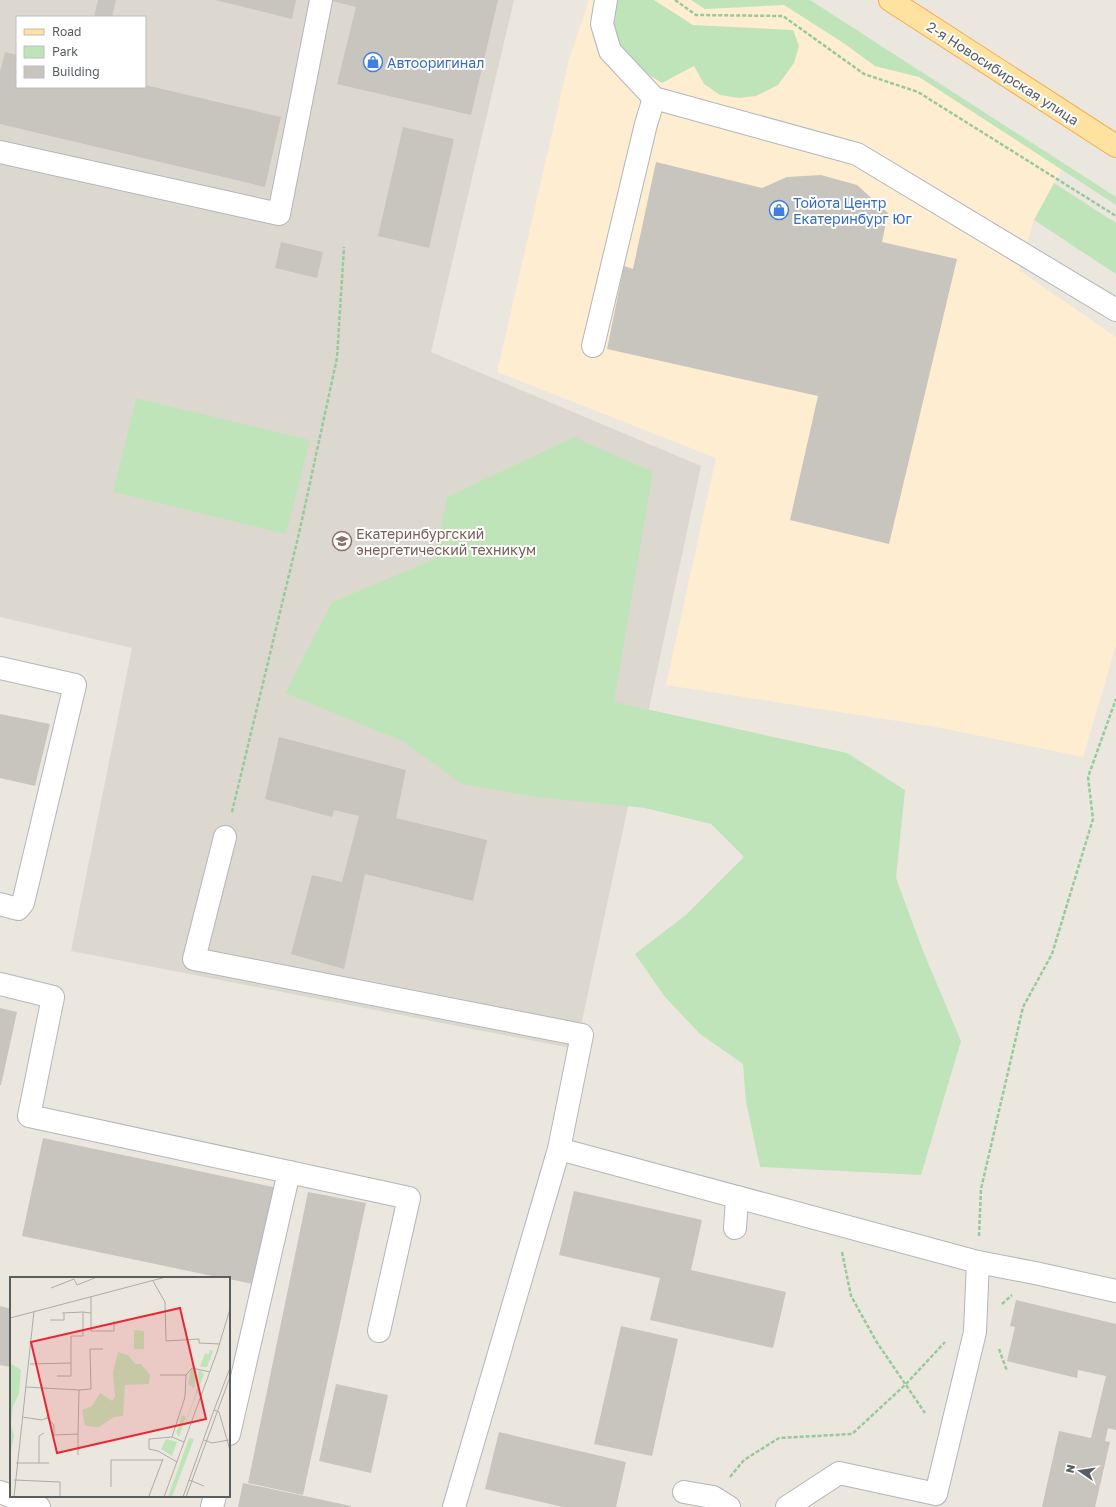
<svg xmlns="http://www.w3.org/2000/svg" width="1116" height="1507" font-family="'Golos Text',sans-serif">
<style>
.commercial{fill:#feedd1}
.education{fill:#ddd8cf;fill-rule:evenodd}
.green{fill:#c0e4ba}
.building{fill:#c8c4be}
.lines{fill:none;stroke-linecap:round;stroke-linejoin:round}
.minor-casing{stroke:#b2b6ba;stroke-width:24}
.major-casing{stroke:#f2ac51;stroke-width:24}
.path{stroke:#96ca9c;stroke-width:2.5;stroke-dasharray:4 2;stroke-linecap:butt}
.minor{stroke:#fff;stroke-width:22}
.major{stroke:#ffe1a0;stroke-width:22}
.labels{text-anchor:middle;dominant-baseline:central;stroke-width:4;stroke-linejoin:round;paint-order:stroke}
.shop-label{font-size:14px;fill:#366cbe;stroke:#fff;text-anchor:start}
.street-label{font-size:14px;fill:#585d60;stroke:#fff}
.education-label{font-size:14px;fill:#785e54;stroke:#fff;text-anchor:start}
.inset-road{fill:none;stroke:#acaca8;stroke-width:1}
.view{fill:#ea2634;fill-opacity:0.15;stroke:#ea2634;stroke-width:2}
.inset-edge{fill:none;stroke:#585d60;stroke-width:2}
</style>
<rect width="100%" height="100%" fill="#ebe7de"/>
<polygon class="commercial" points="589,0 691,0 705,9 784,5 842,42 875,66 919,77 1062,169 1034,220 1019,270 1116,337 1116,646 1083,757 936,727 666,685 716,458 497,372 569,60"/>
<path class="education" d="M0,0H514L431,352L701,466L576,1049L71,951L132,648L0,617ZM17,17H145V87H17Z"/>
<g class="green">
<polygon points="613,0 654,0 693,25 793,30 799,46 794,63 778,85 756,96 739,98 720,95 704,84 694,66 662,83 622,58 611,38"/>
<polygon points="691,0 810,0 1116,197 1116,205 919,77 875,66 842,42 784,5 705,9"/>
<polygon points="1054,183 1116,223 1116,274 1034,220"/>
<polygon points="136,398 310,440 286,534 113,492"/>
<polygon points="574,437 653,472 614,702 847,753 905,790 896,878 923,951 961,1041 921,1175 760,1167 746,1102 743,1064 700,1034 665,997 635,954 687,914 744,857 711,824 645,808 535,797 462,784 402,741 285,693 332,602 435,559 447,497"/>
</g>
<g class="building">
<polygon points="98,0 116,0 112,17 94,17"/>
<polygon points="215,0 296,0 292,19"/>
<polygon points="328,0 498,0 471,115 337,84 356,7"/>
<polygon points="5,52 17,55 17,87 145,87 145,85 281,117 265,187 0,124 0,72"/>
<polygon points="403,127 454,139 429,248 378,236"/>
<polygon points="656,162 762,188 787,177 821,175 857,185 888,213 882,242 957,259 889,544 790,520 818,396 607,349 624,266 633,269"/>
<polygon points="281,242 323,252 317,278 275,268"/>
<polygon points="0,714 50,724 35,786 0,778"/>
<polygon points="279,737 406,770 396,818 487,840 473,901 365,874 344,969 291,954 312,875 342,882 359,816 334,810 332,817 265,799"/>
<polygon points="0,1008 17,1012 1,1085 0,1085"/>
<polygon points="43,1138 278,1188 257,1285 229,1279 229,1278 222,1278 22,1236"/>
<polygon points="574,1191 702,1220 691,1270 786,1292 773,1348 650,1320 660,1278 559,1255"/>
<polygon points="308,1192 366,1203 303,1495 248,1483"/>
<polygon points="1016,1300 1116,1324 1116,1430 1108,1428 1105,1441 1110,1442 1095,1507 1042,1507 1059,1431 1091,1438 1106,1376 1078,1370 1077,1378 1007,1361 1015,1327 1010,1326"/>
<polygon points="0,1306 11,1309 11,1367 0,1365"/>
<polygon points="621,1326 678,1339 652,1456 594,1444"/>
<polygon points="336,1384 388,1395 371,1473 319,1461"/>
<polygon points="499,1432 626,1462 616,1507 563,1507 485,1489"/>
<polygon points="243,1483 351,1506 351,1507 238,1507"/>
</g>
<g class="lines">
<defs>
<g id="minor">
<polyline points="606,0 602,24 610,51 654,98 857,154 1116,310"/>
<polyline points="0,152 279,214 321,0"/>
<polyline points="593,346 646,124 654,98"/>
<polyline points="0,668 75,685 23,903 18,909 0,904"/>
<polyline points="225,837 194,959 582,1035 559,1149"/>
<polyline points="0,984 53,997 29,1116 289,1172"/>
<polyline points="735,1228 737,1197"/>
<polyline points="229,1434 289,1172 409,1198 379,1331"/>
<polyline points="0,1492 39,1507"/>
<polyline points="684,1492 713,1497 729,1507"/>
<polyline points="212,1507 215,1496"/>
<polyline points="454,1507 559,1149 978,1262"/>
<polyline points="787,1507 839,1473 936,1494 975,1332 978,1262 1035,1273 1116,1291"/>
</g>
<polyline id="major" points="890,0 1116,146"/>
</defs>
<use href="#minor" class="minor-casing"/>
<use href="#major" class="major-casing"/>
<g class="path">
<polyline points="675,0 696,15 783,16 864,74 918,92 1116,216"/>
<polyline points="232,812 300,529 337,358 344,247"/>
<polyline points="979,1236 981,1189 1023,1007 1052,954 1093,819 1088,777 1116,699"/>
<polyline points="842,1252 851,1296 876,1341 925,1413"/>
<polyline points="1002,1304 1012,1295"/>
<polyline points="999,1349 1007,1371"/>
<polyline points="730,1477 744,1460 779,1438 852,1434 906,1384 945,1342"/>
</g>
<use href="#minor" class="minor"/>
<use href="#major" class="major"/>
</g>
<defs>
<symbol id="shop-ring" viewBox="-11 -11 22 22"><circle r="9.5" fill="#fff" stroke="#3f7fe0" stroke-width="1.5"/><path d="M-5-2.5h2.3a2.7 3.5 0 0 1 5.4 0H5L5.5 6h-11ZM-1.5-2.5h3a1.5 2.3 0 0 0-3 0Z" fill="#3f7fe0"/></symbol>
<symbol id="university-ring" viewBox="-11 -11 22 22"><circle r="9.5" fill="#fff" stroke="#8d6e63" stroke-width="1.5"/><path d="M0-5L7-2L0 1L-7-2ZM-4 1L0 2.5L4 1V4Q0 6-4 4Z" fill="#8d6e63"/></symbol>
</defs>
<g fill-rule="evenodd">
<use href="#shop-ring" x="362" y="51" width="22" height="22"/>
<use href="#shop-ring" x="768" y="199" width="22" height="22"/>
<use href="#university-ring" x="331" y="530" width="22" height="22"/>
</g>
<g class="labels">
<g class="shop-label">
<text x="387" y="62">Автооригинал</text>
<text x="793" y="202">Тойота Центр<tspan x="793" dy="16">Екатеринбург Юг</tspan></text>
</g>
<g class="street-label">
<text transform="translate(1003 73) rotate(33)">2-я Новосибирская улица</text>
</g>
<g class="education-label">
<text x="356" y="533">Екатеринбургский<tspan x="356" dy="16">энергетический техникум</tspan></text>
</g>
</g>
<g transform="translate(10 1277)">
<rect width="220" height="220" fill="#ebe7de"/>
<path d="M124,53L134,54V72H124ZM200,73L203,74L197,90H190L195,76L199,77ZM108,75L118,78L125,87H131L140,98L139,107L115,108L113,139L104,140L89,150L75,149L72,133L82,129L90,116L102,124L105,120L103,95ZM0,86L11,93L9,117L3,129L1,148L4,159L0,179ZM181,92L187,93L184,111L178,107ZM189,93L194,97L171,159L188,109L186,101ZM172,138L176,140L169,160L166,156ZM179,161L184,162L162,220H158ZM156,162L167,165L162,179L151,172Z" fill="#c0e4ba"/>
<path class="inset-road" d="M143,4L155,25L156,64L189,62V66L210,67M41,11L64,2L67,8L87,0M73,35L81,36V54H104V44M52,36L73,35V59H61V86M81,36V20M0,41L156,0M40,43H54V36M20,87L61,86V99H47M220,91L204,133L209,135L220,173M150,98H176M16,110L69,113L68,157M69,113L81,112L80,72H93M12,140L32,143L37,141L38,133M37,141L44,148V158L68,157V178M162,160L175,120L176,98L182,91L200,95M194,163L202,166L219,163M167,185L148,174L139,172V162L162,160L174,165M6,186H39M29,186V159L34,156M4,203L50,205V220M179,203L194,209M101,210V183H153M139,219L153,182M4,220L24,34M154,220L207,75L220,32M173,220L204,133M176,220L220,100"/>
<path class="view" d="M170,31L196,142L47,176L21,65Z"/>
<rect width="220" height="220" class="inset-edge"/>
</g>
<rect x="16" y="16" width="130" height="72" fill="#ffffff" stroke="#bcbebf"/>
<rect x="24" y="29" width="20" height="6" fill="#ffe1a0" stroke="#bcbebf"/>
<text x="52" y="36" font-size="12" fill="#585d60">Road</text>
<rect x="24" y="46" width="20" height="12" fill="#c0e4ba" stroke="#bcbebf"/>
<text x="52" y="56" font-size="12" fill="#585d60">Park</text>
<rect x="24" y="66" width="20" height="12" fill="#c8c4be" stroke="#bcbebf"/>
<text x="52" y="76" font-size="12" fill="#585d60">Building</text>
<g transform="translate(1080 1471) rotate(283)" stroke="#ffffff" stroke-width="3" paint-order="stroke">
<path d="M0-3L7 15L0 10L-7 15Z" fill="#585d60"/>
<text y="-6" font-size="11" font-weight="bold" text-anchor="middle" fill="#585d60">N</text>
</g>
</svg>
